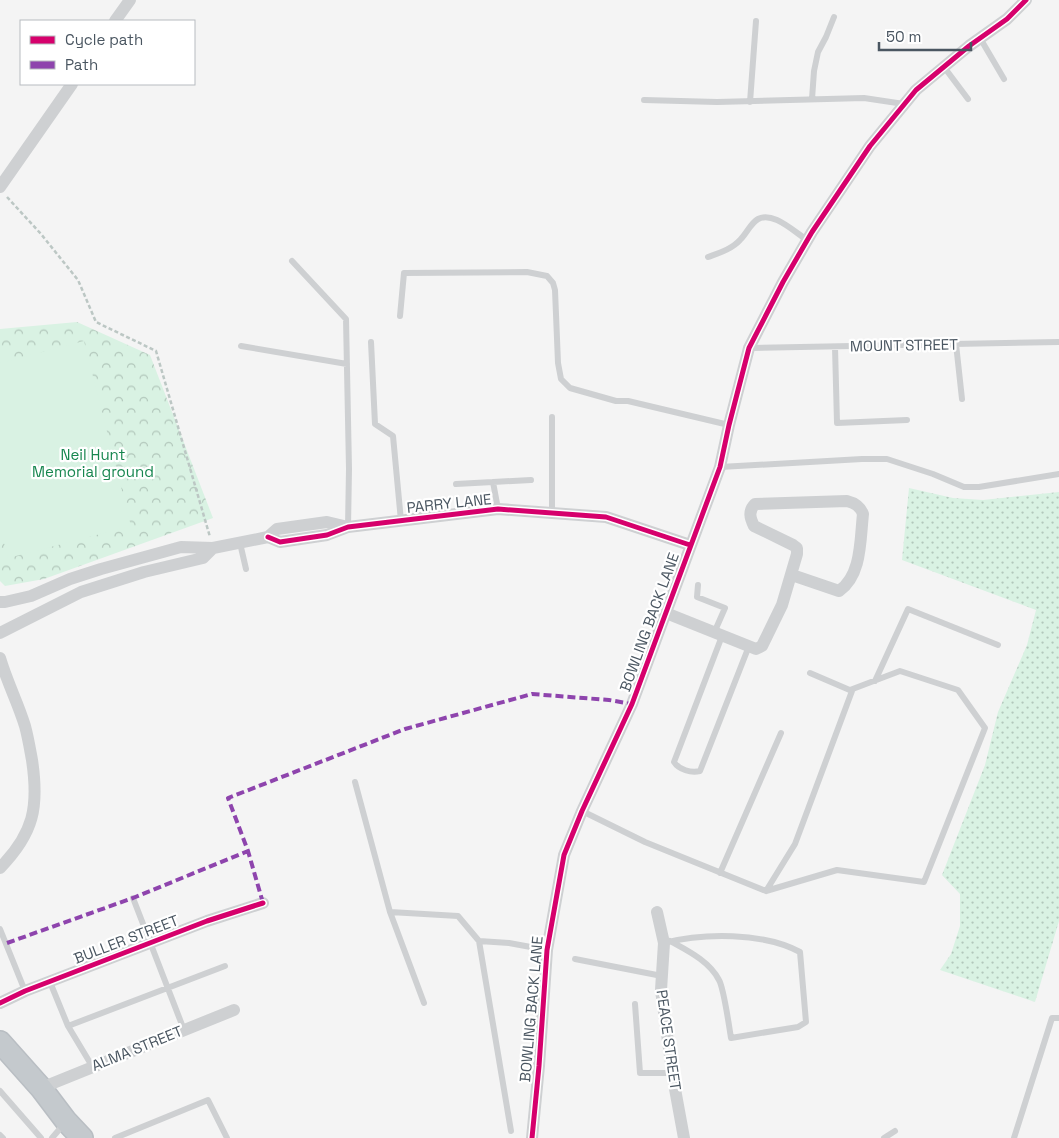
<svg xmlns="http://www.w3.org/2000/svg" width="1059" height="1138" viewBox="0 0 1059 1138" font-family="'Space Grotesk',sans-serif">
	<defs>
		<pattern id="grass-dots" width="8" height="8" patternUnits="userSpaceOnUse" patternTransform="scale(1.25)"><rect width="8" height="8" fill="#d9f2e3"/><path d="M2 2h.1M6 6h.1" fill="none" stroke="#b2c7bb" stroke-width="1.8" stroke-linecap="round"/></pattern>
		<pattern id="forest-crowns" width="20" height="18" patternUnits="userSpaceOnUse" patternTransform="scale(1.25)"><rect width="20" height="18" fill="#d9f2e3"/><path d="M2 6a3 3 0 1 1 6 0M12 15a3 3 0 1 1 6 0" fill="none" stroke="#b2c7bb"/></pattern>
	</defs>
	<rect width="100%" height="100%" fill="#f4f4f4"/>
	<path fill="url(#grass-dots)" d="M 909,488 L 953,498 L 983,500 L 1059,492 L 1059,921 L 1035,1002 L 940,970 L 951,954 L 960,926 L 960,894 L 942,875 L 985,765 L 998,712 L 1027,645 L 1036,610 L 902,560 Z"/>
	<path fill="url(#forest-crowns)" d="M 77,322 L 150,355 L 213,518 L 44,579 L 5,586 L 0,581 L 0,329 Z"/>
	<path fill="#d9f2e3" d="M 84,341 L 131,526 L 8,558 L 0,528 L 0,363 Z"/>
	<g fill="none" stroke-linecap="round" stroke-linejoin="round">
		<g stroke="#b9bec3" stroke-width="24">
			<path id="trunk" d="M 0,1042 L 41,1088 L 66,1121 L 82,1138"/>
		</g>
		<path stroke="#bcc7c4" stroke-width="2.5" stroke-dasharray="4 2.5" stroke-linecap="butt" d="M 7,197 L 41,234 L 78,280 L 96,322 L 156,351 L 210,537"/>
		<path stroke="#ced0d2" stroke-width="6" d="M 980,38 L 1004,79
			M 944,67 L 968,99
			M 812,99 L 814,71 L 818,52 L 826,37 L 834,17
			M 644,100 L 717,102 L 864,98 L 904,104
			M 750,102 L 756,21
			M 708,257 C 719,253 732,249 740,240 C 751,229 754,210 777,220 C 788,225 798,234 807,240
			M 292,261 L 346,319 L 349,469 L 348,527
			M 400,316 L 404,273 L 527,272 L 547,276 L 553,283 L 555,290 L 558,363 L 561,379 L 570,388 L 616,401 L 628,401 L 729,425
			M 371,342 L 375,424 L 393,436 L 401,521
			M 956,344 L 962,399
			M 241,346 L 347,364
			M 835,347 L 837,423 L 907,420
			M 749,348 L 1059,342
			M 720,467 L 862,459 L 887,459 L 933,474 L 964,487 L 979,487 L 1059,474
			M 456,484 L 493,482
			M 498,509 L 493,482 L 531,480
			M 552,513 L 552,417
			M 240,543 L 246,569
			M 698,585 L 697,597 L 725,608 L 714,633
			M 722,636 L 674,762 C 679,770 691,773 700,771 L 749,646
			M 875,681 L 908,609 L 998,645
			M 355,782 L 390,912 L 458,916 L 479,941 L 509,943 L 547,950
			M 582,811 L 645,842 L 766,891 L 837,870 L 924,882 L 985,728 L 958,690 L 900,671 L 850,690
			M 720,873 L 781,733
			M 766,891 L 795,844 L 852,691 L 810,673
			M 133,898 L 184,1030
			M 390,912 L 424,1003
			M 0,929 L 25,991
			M 479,941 L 511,1131
			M 664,943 C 703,933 763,932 800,952 L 806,1022 L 798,1027 L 731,1038 C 729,1026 724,989 719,980 C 709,961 688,951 670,941
			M 575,959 L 662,976
			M 50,982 L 68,1026 L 92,1066
			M 635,1004 L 640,1073 L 673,1073
			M 68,1026 L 225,966
			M 0,1091 L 41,1138
			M 0,1135 L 3,1138
			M 52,1138 L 64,1124
			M 115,1138 L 208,1100 L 227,1138
			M 884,1138 L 895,1131
			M 1014,1138 L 1052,1018 L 1059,1018"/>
		<path stroke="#ced0d2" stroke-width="12" d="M 115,21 L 130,0
			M 0,187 L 72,84
			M 268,537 L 280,542 L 327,535 L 348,527 L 498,509 L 606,517 L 690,545
			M 0,602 L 5,602 L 31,596 L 70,579 L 101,569 L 181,547 L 213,548 L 268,537 L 277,529 L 327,522 L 348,527
			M 666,613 L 756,649 L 762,646 L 782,605 L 797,554 L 797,548 L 793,545 L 754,526 C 750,518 748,511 755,504 L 847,501 C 855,503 860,506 863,514 C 860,540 862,575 839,591 L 792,575
			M 0,633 L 81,592 L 144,572 L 203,558 L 213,548
			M 0,658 C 7,682 18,703 25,726 C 28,737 30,749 32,760 C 39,807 34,833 0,868
			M 657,912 L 664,943 L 661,990 L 673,1078 L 684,1138
			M 0,1003 L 25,991 L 207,921 L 263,903
			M 41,1088 L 234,1010
			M 532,1138 L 539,1066 L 547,950 L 564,855 L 582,811 L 632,704 L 720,467 L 729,425 L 749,348 L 783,282 L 812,232 L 870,146 L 916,90 L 969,46 L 1007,19 L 1026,0"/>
		<use href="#trunk" stroke="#c4c9cd" stroke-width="21"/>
		<path stroke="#8e44ad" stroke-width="4" stroke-dasharray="8 4" stroke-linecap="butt" d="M 263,903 L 248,851 L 228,798 L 405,729 L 532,694 L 609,700 L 632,704
			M 7,943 L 133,898 L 248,851"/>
		<g stroke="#fff" stroke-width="8">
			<path id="cycleway" d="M 268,537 L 280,542 L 327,535 L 348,527 L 498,509 L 606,517 L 690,545
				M 0,1003 L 25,991 L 207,921 L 263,903
				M 532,1138 L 539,1066 L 547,950 L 564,855 L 582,811 L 632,704 L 720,467 L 729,425 L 749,348 L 783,282 L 812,232 L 870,146 L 916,90 L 969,46 L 1007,19 L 1026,0"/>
		</g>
		<use href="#cycleway" stroke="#d6006c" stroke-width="5"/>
	</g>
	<g text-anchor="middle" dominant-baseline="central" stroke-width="4.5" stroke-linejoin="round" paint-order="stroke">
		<g font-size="15" fill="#4a5661" stroke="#fff">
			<text transform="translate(904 345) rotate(-1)">MOUNT STREET</text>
			<text transform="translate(449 503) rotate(-6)">PARRY LANE</text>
			<text transform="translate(649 622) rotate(-70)">BOWLING BACK LANE</text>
			<text transform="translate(126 939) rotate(-21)">BULLER STREET</text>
			<text transform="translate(531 1009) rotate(-85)">BOWLING BACK LANE</text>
			<text transform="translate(669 1040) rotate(82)">PEACE STREET</text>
			<text transform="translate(137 1048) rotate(-22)">ALMA STREET</text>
		</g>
		<g font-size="15" fill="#17864f" stroke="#fff">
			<text x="93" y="454">Neil Hunt<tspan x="93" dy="17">Memorial ground</tspan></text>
		</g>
	</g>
	<rect x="20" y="20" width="175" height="65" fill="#ffffff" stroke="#b7bbc0"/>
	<rect x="30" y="36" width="25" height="8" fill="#d6006c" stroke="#b7bbc0"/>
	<text x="65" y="45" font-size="15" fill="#4a5661">Cycle path</text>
	<rect x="30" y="61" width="25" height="8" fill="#8e44ad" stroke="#b7bbc0"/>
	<text x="65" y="70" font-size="15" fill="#4a5661">Path</text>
	<path d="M879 42v8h92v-8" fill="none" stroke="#4a5661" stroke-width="2.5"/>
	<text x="886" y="42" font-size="15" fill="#4a5661" stroke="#ffffff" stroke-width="4" paint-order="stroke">50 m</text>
</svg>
